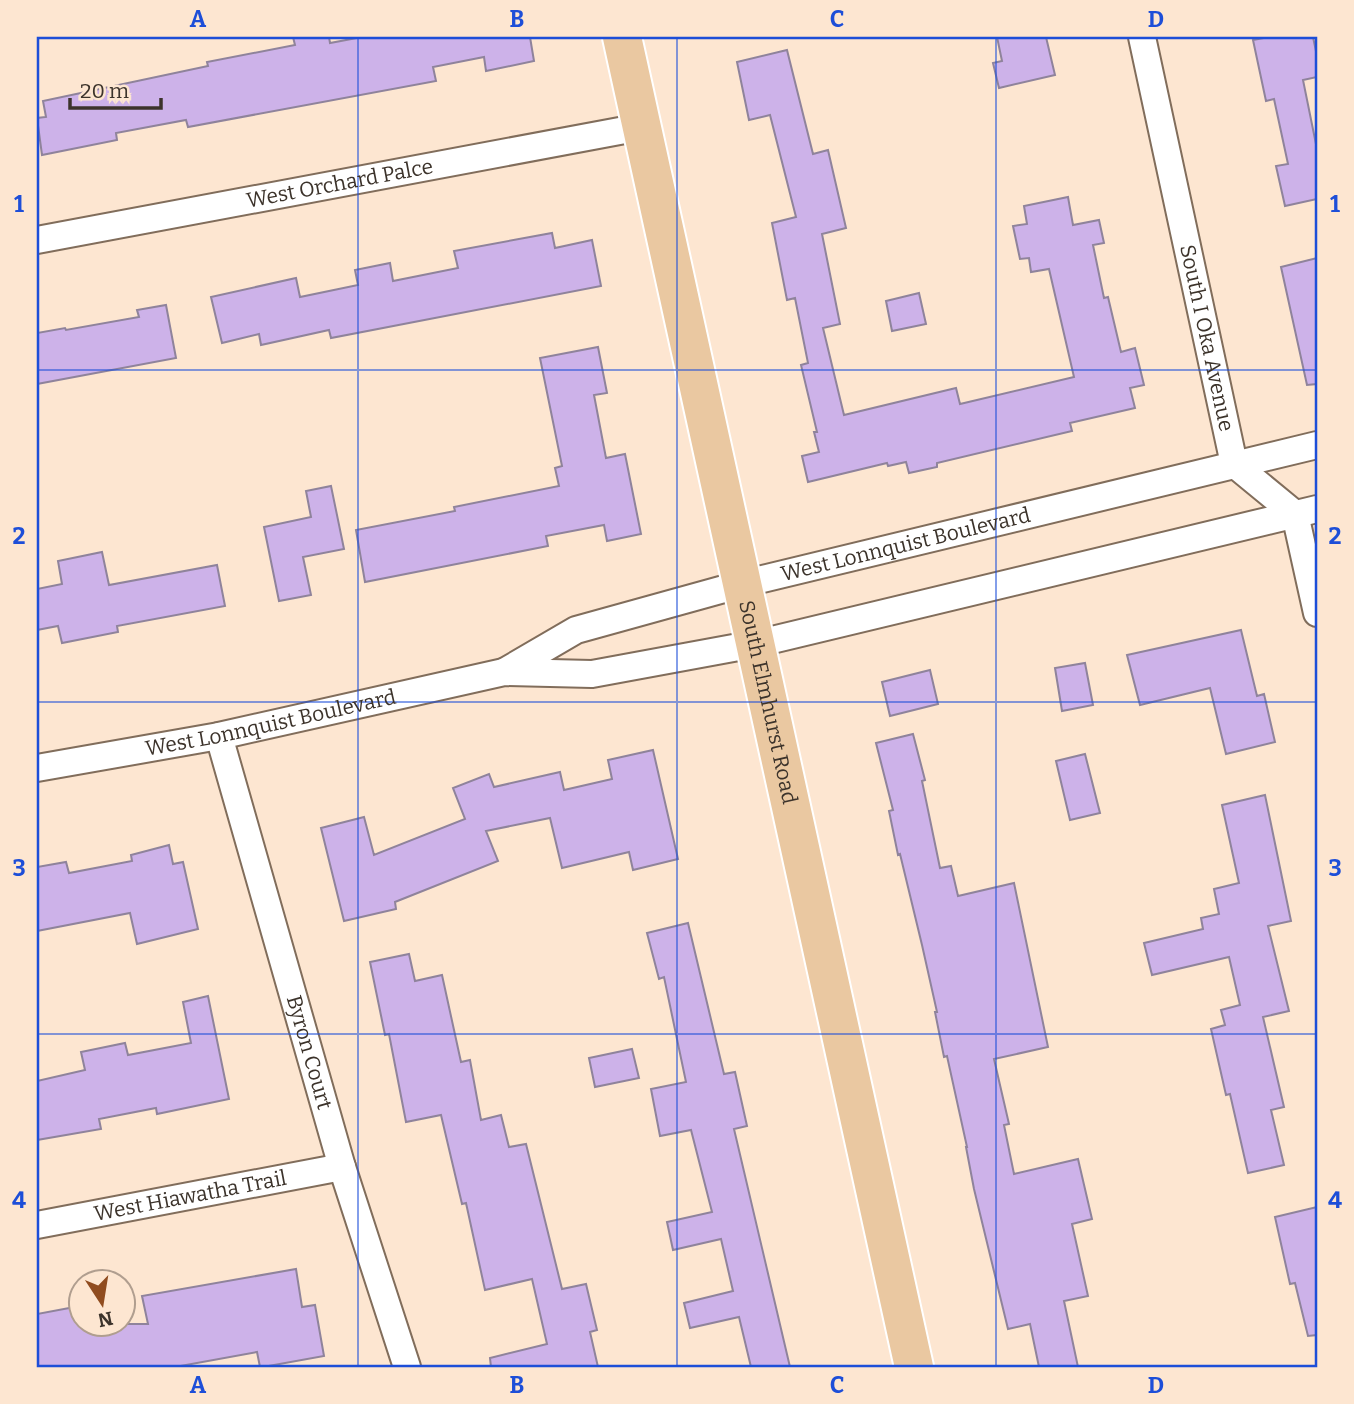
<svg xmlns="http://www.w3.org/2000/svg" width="1354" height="1404" viewBox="0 0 1354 1404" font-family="Bitter,serif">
	<rect width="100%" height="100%" fill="#fde6d1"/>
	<path fill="#cdb2e9" stroke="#8f839b" stroke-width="2" d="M 293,37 L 329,37 L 330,43 L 362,37 L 530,37 L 534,61 L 486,71 L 484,57 L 433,67 L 436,81 L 188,127 L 186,120 L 116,133 L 117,140 L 42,155 L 37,118 L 46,117 L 43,101 L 208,66 L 207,62 L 295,45 Z
		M 997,37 L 1046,37 L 1055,75 L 999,88 L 993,63 L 1002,61 Z
		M 1269,37 L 1313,37 L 1317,56 L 1317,77 L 1303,80 L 1317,149 L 1317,199 L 1285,206 L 1276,166 L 1288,164 L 1274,99 L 1266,101 L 1253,40 Z
		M 787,50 L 813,154 L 828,150 L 846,228 L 822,234 L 840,324 L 823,328 L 844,415 L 956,388 L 960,404 L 1074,377 L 1049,269 L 1031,272 L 1029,258 L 1020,259 L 1013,226 L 1027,224 L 1024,206 L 1068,197 L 1073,225 L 1099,220 L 1104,243 L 1093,245 L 1104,298 L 1108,297 L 1121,352 L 1135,348 L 1144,385 L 1130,388 L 1135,408 L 1070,423 L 1072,431 L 937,463 L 937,467 L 909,473 L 906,462 L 888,466 L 887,463 L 808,482 L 802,456 L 819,452 L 814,432 L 817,432 L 801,365 L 808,363 L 795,298 L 787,300 L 772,223 L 796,217 L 770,115 L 749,120 L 737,62 Z
		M 552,233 L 555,248 L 592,240 L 601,286 L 331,338 L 329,330 L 261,345 L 259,334 L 222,343 L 211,297 L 296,278 L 300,297 L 358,285 L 355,270 L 390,263 L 393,281 L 458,268 L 454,251 Z
		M 1317,258 L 1317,384 L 1307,385 L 1281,267 Z
		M 919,293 L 926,324 L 892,331 L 886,301 Z
		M 166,305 L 176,358 L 37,384 L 37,333 L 65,328 L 66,330 L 139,317 L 137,310 Z
		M 598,347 L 607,393 L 594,395 L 606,458 L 625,454 L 641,534 L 607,541 L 604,525 L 546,536 L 548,546 L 365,582 L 356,530 L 455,511 L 454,507 L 559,486 L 555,468 L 562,466 L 540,358 Z
		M 331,486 L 344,549 L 303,557 L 311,595 L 279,601 L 264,527 L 311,517 L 306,491 Z
		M 102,552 L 109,585 L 217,565 L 225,606 L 117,626 L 118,632 L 62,643 L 58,626 L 37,630 L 37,589 L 62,584 L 58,561 Z
		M 1241,630 L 1257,696 L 1264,694 L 1275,742 L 1226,754 L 1210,688 L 1140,705 L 1127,655 Z
		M 1085,663 L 1093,705 L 1062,711 L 1055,668 Z
		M 930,670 L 938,704 L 890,716 L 882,682 Z
		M 913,734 L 925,780 L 922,781 L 940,868 L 951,866 L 958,896 L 1014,883 L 1048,1047 L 994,1059 L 1009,1124 L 1004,1125 L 1014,1174 L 1078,1159 L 1092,1219 L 1072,1224 L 1088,1296 L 1064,1301 L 1078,1367 L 1039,1367 L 1030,1324 L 1008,1329 L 974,1189 L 966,1147 L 967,1147 L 947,1056 L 944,1057 L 935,1012 L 937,1012 L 922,945 L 900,854 L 898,855 L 889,811 L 893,810 L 876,743 Z
		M 653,750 L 678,859 L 633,870 L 629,852 L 562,868 L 550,818 L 486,831 L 498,861 L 395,902 L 396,909 L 344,921 L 321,828 L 364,817 L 374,855 L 465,819 L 453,788 L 489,774 L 494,787 L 560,772 L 564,790 L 612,779 L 608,760 Z
		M 1085,754 L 1100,813 L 1070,820 L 1056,761 Z
		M 1265,795 L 1291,921 L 1268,926 L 1289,1011 L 1263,1017 L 1284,1107 L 1271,1110 L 1284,1165 L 1248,1173 L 1230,1094 L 1226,1095 L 1211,1029 L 1225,1025 L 1221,1010 L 1240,1005 L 1229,957 L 1152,975 L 1144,943 L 1203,929 L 1201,918 L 1219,914 L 1214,889 L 1239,883 L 1222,805 Z
		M 169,845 L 173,864 L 183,862 L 198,929 L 137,944 L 130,913 L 37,931 L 37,867 L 66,862 L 69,873 L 132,861 L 131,855 Z
		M 688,923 L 724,1074 L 735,1072 L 747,1126 L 734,1129 L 790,1367 L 751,1367 L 739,1317 L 690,1328 L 684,1303 L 733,1291 L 721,1239 L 673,1250 L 667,1222 L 712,1212 L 691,1130 L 660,1136 L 651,1089 L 686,1082 L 664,977 L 659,979 L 647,933 Z
		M 409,954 L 415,981 L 442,975 L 461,1062 L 470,1060 L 481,1120 L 501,1115 L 509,1147 L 526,1144 L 562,1289 L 586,1284 L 597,1330 L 590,1332 L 598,1367 L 491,1367 L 490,1358 L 547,1344 L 532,1279 L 485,1290 L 466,1203 L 462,1204 L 441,1115 L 406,1122 L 389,1034 L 385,1035 L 370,962 Z
		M 208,996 L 229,1099 L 157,1114 L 156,1108 L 99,1119 L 101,1129 L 37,1140 L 37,1081 L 85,1070 L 81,1052 L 125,1043 L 128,1055 L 191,1043 L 183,1002 Z
		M 632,1049 L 639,1078 L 595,1087 L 589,1058 Z
		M 1317,1207 L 1317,1335 L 1308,1336 L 1295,1283 L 1290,1284 L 1275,1217 Z
		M 296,1269 L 302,1307 L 315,1305 L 324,1356 L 263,1367 L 260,1367 L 257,1352 L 175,1367 L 37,1367 L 37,1314 L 80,1306 L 80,1324 L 148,1324 L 142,1296 Z"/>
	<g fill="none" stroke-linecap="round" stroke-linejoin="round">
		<g stroke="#816d5b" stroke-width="30">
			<g id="minor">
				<path id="s1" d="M 1142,37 L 1234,464 L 1295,514 L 1317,613"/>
				<path id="s2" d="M 37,240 L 641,127"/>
				<path id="s3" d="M 504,672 L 576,630 L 742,584 L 1317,445"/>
				<path id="s4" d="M 219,736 L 342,1167 L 407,1367"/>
				<path id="s5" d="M 37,768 L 219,736 L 504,672 L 592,674 L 755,644 L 1317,509"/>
				<path id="s6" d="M 37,1225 L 342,1167"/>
			</g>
		</g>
		<g stroke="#fff" stroke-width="42">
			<g id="primary">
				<path id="s7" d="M 622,37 L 914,1367"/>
			</g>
		</g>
		<use href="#minor" stroke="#fff" stroke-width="26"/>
		<use href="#primary" stroke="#eac8a1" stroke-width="38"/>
	</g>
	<path fill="none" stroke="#1d4ed8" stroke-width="2" stroke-opacity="0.55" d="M 358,37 L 358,1367M 677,37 L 677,1367M 996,37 L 996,1367M 37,370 L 1317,370M 37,702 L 1317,702M 37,1034 L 1317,1034"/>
	<g text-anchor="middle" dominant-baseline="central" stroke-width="7" stroke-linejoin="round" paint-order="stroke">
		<g font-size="21" fill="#3c332b" stroke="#fde6d1">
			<text stroke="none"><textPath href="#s2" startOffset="308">West Orchard Palce</textPath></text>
			<text stroke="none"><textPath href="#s1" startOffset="308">South I Oka Avenue</textPath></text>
			<text stroke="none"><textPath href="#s3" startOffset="424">West Lonnquist Boulevard</textPath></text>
			<text stroke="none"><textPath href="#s7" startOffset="681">South Elmhurst Road</textPath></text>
			<text stroke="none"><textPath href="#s5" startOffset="238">West Lonnquist Boulevard</textPath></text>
			<text stroke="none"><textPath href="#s4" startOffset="329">Byron Court</textPath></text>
			<text stroke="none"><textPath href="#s6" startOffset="156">West Hiawatha Trail</textPath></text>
		</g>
	</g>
	<rect width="1354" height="1404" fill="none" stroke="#fde6d1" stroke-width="77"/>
	<g transform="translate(102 1303) rotate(168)"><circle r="33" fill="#fde6d1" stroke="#b09e8f" stroke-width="2"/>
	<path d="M0-5L12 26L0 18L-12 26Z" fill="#904c1f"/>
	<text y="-10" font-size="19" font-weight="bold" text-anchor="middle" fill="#3c332b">N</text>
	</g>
	<path d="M70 98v10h91v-10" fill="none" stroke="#3c332b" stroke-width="3.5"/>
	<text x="80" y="98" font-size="21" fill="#3c332b" stroke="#fde6d1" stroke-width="5" paint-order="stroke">20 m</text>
	<rect x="38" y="38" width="1278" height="1328" fill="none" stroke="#1d4ed8" stroke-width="2.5"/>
	<g font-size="23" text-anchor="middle" font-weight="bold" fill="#1d4ed8">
		<text x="198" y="27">A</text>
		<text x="517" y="27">B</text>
		<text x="837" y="27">C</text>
		<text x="1156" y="27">D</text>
		<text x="19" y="212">1</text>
		<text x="1335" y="212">1</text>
		<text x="19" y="544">2</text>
		<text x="1335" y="544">2</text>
		<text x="19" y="876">3</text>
		<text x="1335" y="876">3</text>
		<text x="19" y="1208">4</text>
		<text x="1335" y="1208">4</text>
		<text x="198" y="1393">A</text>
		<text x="517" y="1393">B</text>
		<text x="837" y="1393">C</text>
		<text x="1156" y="1393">D</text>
	</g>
</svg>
